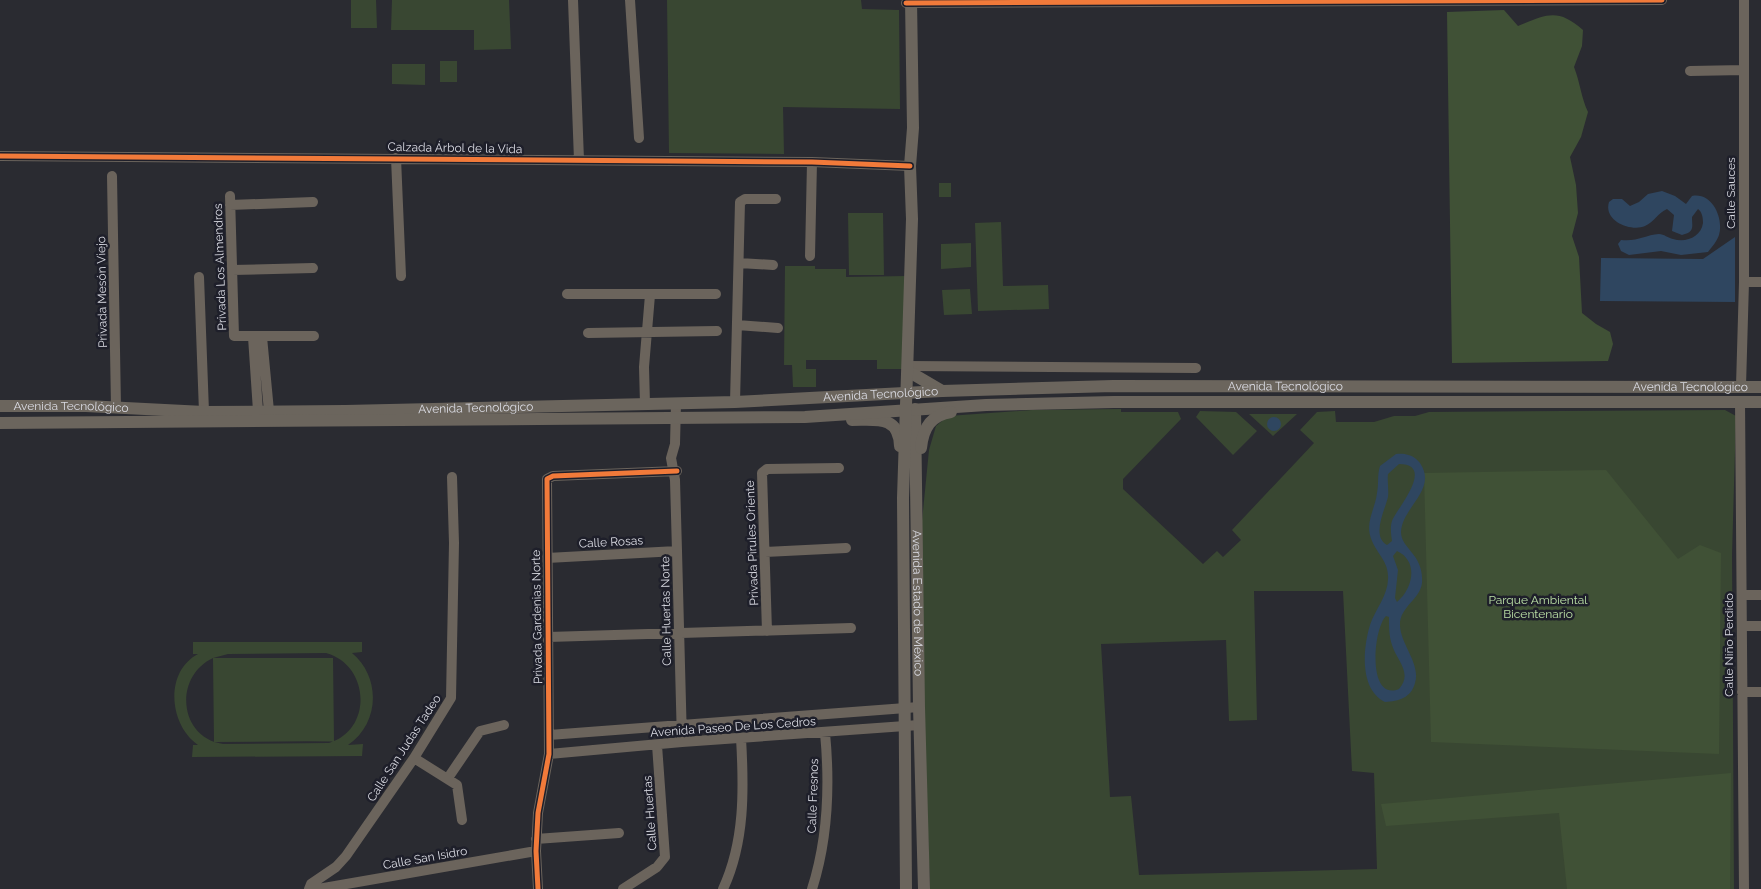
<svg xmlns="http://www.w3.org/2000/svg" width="1761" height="889" viewBox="0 0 1761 889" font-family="Raleway,sans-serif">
	<rect width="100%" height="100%" fill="#2a2b31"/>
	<path fill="#394732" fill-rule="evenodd" d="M 351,0 L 376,0 L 377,28 L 351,28 Z
		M 392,0 L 509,0 L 511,49 L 474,50 L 474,30 L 391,30 Z
		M 667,0 L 861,0 L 862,9 L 899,10 L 900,109 L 783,107 L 784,154 L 669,153 Z
		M 440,61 L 457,61 L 457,82 L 440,82 Z
		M 392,64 L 425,64 L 425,85 L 392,84 Z
		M 939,183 L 951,183 L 951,197 L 939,197 Z
		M 848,213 L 883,213 L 884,275 L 849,275 Z
		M 1001,222 L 1003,286 L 1048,285 L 1049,309 L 978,311 L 975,223 Z
		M 971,243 L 971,267 L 941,269 L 941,244 Z
		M 785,266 L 815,266 L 815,269 L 846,269 L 846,277 L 907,276 L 902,369 L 877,369 L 877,360 L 806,360 L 806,369 L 816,369 L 816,387 L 793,387 L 792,365 L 784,365 Z
		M 970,289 L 972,314 L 944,315 L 942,290 Z
		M 1121,409 L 1121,412 L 1178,412 L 1181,419 L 1123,479 L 1123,489 L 1203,564 L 1217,551 L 1223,557 L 1241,540 L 1232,530 L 1314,443 L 1300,430 L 1317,412 L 1335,411 L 1336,422 L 1374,422 L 1394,416 L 1415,416 L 1429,412 L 1725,410 L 1736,416 L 1732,555 L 1734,889 L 930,889 L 923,696 L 922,521 L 929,450 L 936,426 L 948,416 L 1032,410 ZM 1254,591 L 1343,591 L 1352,771 L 1374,773 L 1377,869 L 1139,875 L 1131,796 L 1110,797 L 1101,644 L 1226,640 L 1229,721 L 1257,720 Z
		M 1200,411 L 1236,412 L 1257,431 L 1233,455 L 1196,417 Z
		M 1249,414 L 1297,414 L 1273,436 Z
		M 193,642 L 362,642 L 362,652 L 352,653 C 381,677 380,723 348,745 L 363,744 L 362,756 L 192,757 L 193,745 L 198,745 C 169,725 164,672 198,654 L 193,654 ZM 326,653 C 370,665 373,730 329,743 L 223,744 C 179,738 173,677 213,658 L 214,742 L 334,741 L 333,658 L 213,658 L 228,654 Z"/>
	<path fill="#405136" d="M 1504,10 L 1518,26 C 1547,14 1558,8 1583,30 L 1582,46 L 1574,67 C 1580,82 1581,97 1588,112 L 1581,137 L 1570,157 L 1576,185 L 1578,213 L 1572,236 L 1579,257 L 1582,313 L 1596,324 L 1610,332 L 1613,344 L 1608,361 L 1452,363 L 1447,12 Z
		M 1606,470 L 1678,559 L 1700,545 L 1721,553 L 1719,754 L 1431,742 L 1424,473 Z
		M 1731,773 L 1730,889 L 1567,889 L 1559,813 L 1386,826 L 1381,804 Z"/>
	<path fill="#2f4660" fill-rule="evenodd" d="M 1662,191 L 1675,196 L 1686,204 L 1692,196 C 1712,192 1724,218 1719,235 C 1717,241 1712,247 1708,252 L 1681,255 L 1661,251 L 1629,255 L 1621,251 L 1618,244 L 1621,240 C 1637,242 1645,235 1659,234 C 1664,234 1668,238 1673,239 C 1686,243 1701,237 1703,223 C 1703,217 1702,212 1698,209 L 1692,217 C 1692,227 1695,232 1682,235 L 1672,231 L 1674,215 L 1667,209 C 1658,213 1654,222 1645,226 C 1631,232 1603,221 1609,202 L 1613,199 L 1622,199 L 1630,206 L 1639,202 L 1648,194 Z
		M 1735,237 L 1735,302 L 1600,301 L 1601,258 L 1703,259 Z
		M1267 424a7 7 0 1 1 14 0a7 7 0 1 1-14 0Z
		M 1396,454 C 1405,453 1414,455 1420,463 C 1438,490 1402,507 1401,532 C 1401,549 1424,554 1422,583 C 1420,600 1399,607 1400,626 C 1401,645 1421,664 1415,683 C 1411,698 1399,701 1385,702 C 1359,689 1363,648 1370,625 C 1375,610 1388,595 1388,579 C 1389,562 1378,555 1372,541 C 1364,523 1375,510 1377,493 C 1379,483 1377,476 1380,466 ZM 1399,464 C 1437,464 1395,511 1392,521 C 1390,527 1391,534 1392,541 L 1387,545 C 1371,536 1385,510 1388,497 C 1389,489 1387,482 1388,474 ZM 1397,551 C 1419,561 1413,589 1397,602 L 1395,598 L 1398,570 L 1393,556 ZM 1386,616 L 1389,617 C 1389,627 1389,636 1392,645 C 1397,661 1413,673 1399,689 C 1367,702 1373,629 1386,616 Z"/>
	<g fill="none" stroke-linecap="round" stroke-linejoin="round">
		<path stroke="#6b645c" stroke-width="10" d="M 573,0 L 579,160
			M 630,0 L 639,138
			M 906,3 L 1662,0
			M 1690,71 L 1744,70
			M 0,156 L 812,162 L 910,166
			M 396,158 L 401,276
			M 112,176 L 116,407
			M 230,196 L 234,336 L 314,336
			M 230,205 L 313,202
			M 810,256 L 812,162
			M 739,263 L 773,265
			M 232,270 L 313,268
			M 199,277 L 204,412
			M 1744,282 L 1761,282
			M 567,294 L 716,294
			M 737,325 L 778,328
			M 588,333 L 717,331
			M 253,337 L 258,411
			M 262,337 L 269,411
			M 908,366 L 1196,368
			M 1741,386 L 1744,282 L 1744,0
			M 1740,401 L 1744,889
			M 735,402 L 740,202 L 745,199 L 776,199
			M 676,403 L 675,444 L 671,458 L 675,480 L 677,551 L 682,742
			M 645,404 L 644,367 L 650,295
			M 765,552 L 846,548
			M 547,558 L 677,551
			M 1742,595 L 1761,595
			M 1742,626 L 1761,626
			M 767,631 L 762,473 L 767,469 L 839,468
			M 548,637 L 851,628
			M 1742,692 L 1761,692
			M 549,735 L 919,707
			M 549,754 L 682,742 L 919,725
			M 414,758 L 457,785 L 462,820
			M 448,778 L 480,731 L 504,725
			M 536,839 L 619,833
			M 309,889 L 311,884 L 336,867 L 346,856 L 414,758 L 451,698 L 454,543 L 452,477
			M 318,889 L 536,851
			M 538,889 L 536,851 L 538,813 L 549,754 L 547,479 L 553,476 L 677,471
			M 623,889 L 657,867 L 665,857 L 657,745
			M 723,889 C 745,842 744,789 741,738
			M 812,889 C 828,839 830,785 825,733"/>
		<g stroke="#6b655d" stroke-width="12">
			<path d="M 913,374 L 942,391"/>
			<path id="s1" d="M 0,406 L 86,406 L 204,412 L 345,411 L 735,402 L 942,391 L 1113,386 L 1761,387"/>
			<path id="s2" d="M 915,409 L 919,707 L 924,889"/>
			<path d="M 852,420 C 876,420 899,415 900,446"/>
			<path d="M 0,423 L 805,417 L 986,405 L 1114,402 L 1761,402"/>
			<path d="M 921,448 C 923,428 931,415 951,412"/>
			<path d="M 906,889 L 903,498 L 912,219 L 910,166 L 913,128 L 911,0"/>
		</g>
		<g stroke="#1e1f2a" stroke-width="8">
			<path id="cycleway" d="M 906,3 L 1662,0
				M 0,156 L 812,162 L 910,166
				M 538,889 L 536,851 L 538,813 L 549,754 L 547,479 L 553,476 L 677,471"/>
		</g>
		<use href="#cycleway" stroke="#f17a3a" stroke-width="5"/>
	</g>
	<g text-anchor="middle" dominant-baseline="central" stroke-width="5" stroke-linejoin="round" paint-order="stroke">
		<g font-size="12" fill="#dadbe3" stroke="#1e1f2a">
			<text transform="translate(455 148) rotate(1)">Calzada Árbol de la Vida</text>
			<text transform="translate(1731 193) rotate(-90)">Calle Sauces</text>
			<text transform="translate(220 267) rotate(-92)">Privada Los Almendros</text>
			<text transform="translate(102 292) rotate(-91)">Privada Mesón Viejo</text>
			<text stroke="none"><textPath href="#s1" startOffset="1286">Avenida Tecnológico</textPath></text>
			<text stroke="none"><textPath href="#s1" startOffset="1691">Avenida Tecnológico</textPath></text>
			<text stroke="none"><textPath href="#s1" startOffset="881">Avenida Tecnológico</textPath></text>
			<text stroke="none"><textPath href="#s1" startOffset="71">Avenida Tecnológico</textPath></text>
			<text stroke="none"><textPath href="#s1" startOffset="476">Avenida Tecnológico</textPath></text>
			<text transform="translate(611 542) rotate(-3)">Calle Rosas</text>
			<text transform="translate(752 543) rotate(-92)">Privada Pirules Oriente</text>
			<text stroke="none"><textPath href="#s2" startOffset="194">Avenida Estado de México</textPath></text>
			<text transform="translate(666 611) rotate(-91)">Calle Huertas Norte</text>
			<text transform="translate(537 617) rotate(-91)">Privada Gardenias Norte</text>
			<text transform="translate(1729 645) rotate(-90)">Calle Niño Perdido</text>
			<text transform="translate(733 727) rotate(-4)">Avenida Paseo De Los Cedros</text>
			<text transform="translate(404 748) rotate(-57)">Calle San Judas Tadeo</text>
			<text transform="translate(813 796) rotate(-88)">Calle Fresnos</text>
			<text transform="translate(650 813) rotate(-94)">Calle Huertas</text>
			<text transform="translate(425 858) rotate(-10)">Calle San Isidro</text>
		</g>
		<g font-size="12" fill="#bbe0a6" stroke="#1e1f2a">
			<text x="1538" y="600">Parque Ambiental<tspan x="1538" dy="14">Bicentenario</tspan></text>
		</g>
	</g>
</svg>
